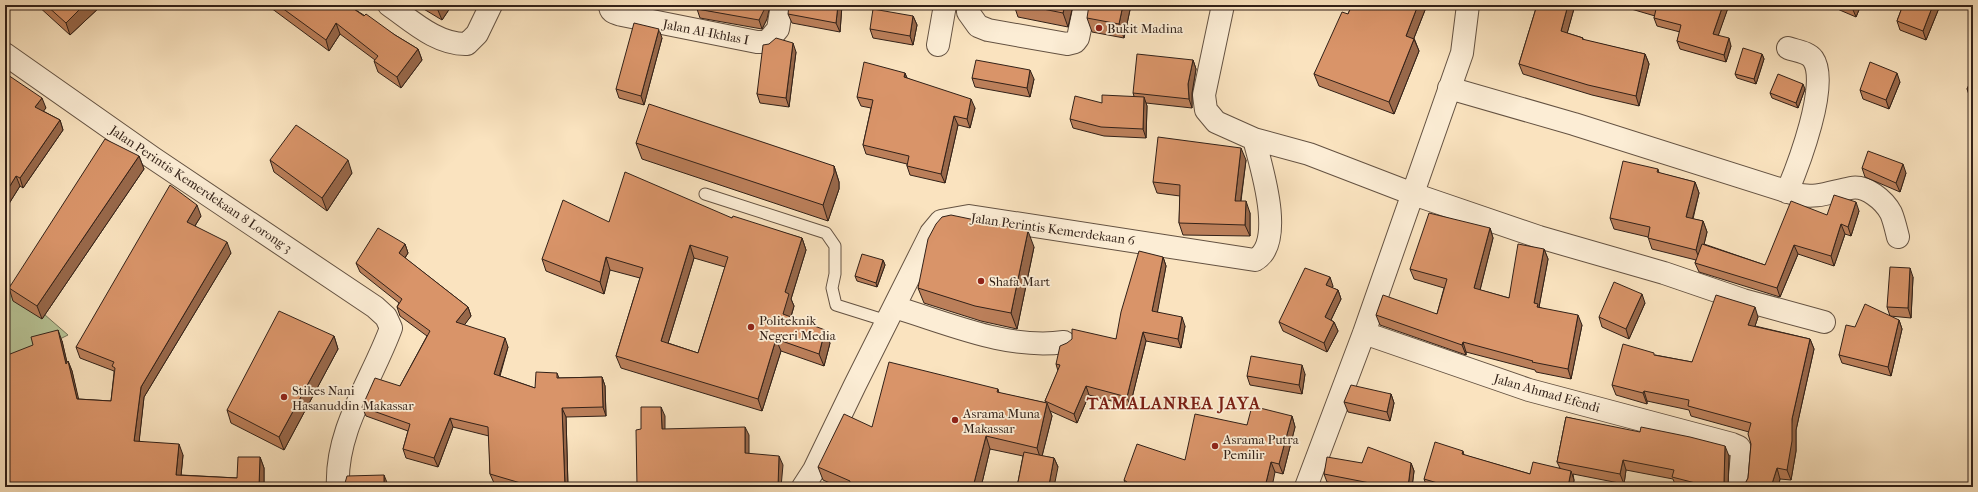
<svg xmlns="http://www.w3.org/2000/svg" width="1978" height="492" viewBox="0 0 1978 492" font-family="'IM FELL French Canon',serif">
	<rect width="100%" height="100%" fill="#fae3bf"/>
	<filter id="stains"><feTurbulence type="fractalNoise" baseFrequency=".005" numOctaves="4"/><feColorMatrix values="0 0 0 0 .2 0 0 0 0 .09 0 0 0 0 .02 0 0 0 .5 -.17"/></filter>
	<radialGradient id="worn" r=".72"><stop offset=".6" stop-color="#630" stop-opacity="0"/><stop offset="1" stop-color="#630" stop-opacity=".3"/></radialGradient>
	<path fill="#b8c597" stroke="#757358" d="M 5,280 L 68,335 L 5,366 Z"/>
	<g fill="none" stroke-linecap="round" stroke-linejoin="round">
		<g stroke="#645242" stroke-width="13">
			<path id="service" d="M 705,194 L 826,233 L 835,246 L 835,274 L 832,288 L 836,305 L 887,321"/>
		</g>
		<g stroke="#645242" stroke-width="24">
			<path id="minor" d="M 389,5 C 412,21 437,45 467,44 L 477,34 L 491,5
				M 610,5 C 610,13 615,13 622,15 L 757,42 L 767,42 L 778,29 L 782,5
				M 1223,5 L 1204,95 L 1206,110 L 1216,122 L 1254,139 L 1309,154 L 1413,194 L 1539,237 L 1664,273 L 1743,300 L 1824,322
				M 968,12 L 978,26 L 988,30 L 1067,44 L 1075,42 L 1078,38 L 1085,5
				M 938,45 L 945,5
				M 5,54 L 153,158 L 375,307 L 386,317 L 391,328 C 372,380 335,430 338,487
				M 1449,88 L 1574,124 L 1795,194 C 1817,199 1830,192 1851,188 C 1866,185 1884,200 1891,213 C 1894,220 1896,229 1898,237
				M 1787,192 C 1798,166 1830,83 1813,59 C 1808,52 1796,51 1788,48
				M 894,307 C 948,323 1007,350 1064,342
				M 1364,333 L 1529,390 L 1732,444 L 1739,447 L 1742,453 L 1739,487
				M 803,487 L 814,470 L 855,385 L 931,233 L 941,221 L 969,216 L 1255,260 C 1286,243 1261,166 1254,139
				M 1306,487 L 1364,333 L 1462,53 L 1468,5"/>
		</g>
		<use href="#service" stroke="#fcedd5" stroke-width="11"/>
		<use href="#minor" stroke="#fcedd5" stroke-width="22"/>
	</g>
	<path fill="#bb7f5a" stroke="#322118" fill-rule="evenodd" d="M 37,5 L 102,5 L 70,35 Z
		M 267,5 L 348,5 L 395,35 L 418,49 L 422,60 L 401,88 L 378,72 L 374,61 L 375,60 L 340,34 L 329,51 Z
		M 417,5 L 452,5 L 442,20 Z
		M 842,5 L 840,32 L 792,23 L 788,14 Z
		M 1014,5 L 1073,5 L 1068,27 L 1018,17 Z
		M 1131,5 L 1124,38 L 1092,32 L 1087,18 Z
		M 1352,5 L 1427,5 L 1414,38 L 1419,51 L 1394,114 L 1319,86 L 1314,74 L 1348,14 Z
		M 1537,5 L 1575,5 L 1567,33 L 1583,38 L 1583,40 L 1645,54 L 1649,64 L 1639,106 L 1592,95 L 1523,74 L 1519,64 Z
		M 1621,5 L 1729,5 L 1718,35 L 1731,46 L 1726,62 L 1680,49 L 1677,41 L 1680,32 L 1657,26 L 1654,18 L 1655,16 L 1621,6 Z
		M 1828,5 L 1861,5 L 1856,17 Z
		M 1903,5 L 1938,5 L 1939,8 L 1926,40 L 1900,30 L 1897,21 Z
		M 697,9 L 767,19 L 762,29 L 700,18 Z
		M 913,16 L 917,25 L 913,45 L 873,38 L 870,29 Z
		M 662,38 L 644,105 L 619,98 L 616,89 Z
		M 769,44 L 796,52 L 789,107 L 760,103 L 757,94 Z
		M 1762,54 L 1764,59 L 1756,84 L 1737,78 L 1735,74 Z
		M 1193,60 L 1196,69 L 1192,93 L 1192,108 L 1146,103 L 1147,106 L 1146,138 L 1104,136 L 1073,128 L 1070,119 L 1134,96 L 1133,93 Z
		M 5,73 L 46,108 L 43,111 L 60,120 L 63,130 L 23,188 L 20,186 L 5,210 Z
		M 905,73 L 907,78 L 975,108 L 970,128 L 958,125 L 945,183 L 910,175 L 907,166 L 907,164 L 866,154 L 863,145 L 871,108 L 861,106 L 857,97 Z
		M 1973,77 L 1973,99 L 1970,98 L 1967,89 Z
		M 972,78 L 1034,79 L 1030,97 L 975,87 Z
		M 1900,82 L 1889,109 L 1863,99 L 1860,90 Z
		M 1805,89 L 1798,108 L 1772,98 L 1770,93 Z
		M 636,143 L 834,166 L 839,182 L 839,189 L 828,221 L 642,159 Z
		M 139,156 L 144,169 L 42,319 L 13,301 L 9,288 Z
		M 270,160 L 352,173 L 327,211 L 274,172 Z
		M 1246,160 L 1241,201 L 1250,213 L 1250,236 L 1183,235 L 1179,223 L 1180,196 L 1157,193 L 1153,182 Z
		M 1862,168 L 1906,173 L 1900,192 L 1865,177 Z
		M 1658,169 L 1659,173 L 1695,182 L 1699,193 L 1693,219 L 1703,221 L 1707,232 L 1704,244 L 1765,265 L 1827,215 L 1859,211 L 1851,236 L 1845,234 L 1834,266 L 1798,254 L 1780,297 L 1699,272 L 1695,263 L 1696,260 L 1652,249 L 1648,237 L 1614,229 L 1610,218 Z
		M 201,216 L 195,226 L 231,253 L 144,397 L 139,441 L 183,455 L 181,475 L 237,478 L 260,457 L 264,468 L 264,487 L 5,487 L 62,341 L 67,363 L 68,361 L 72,371 L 78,399 L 111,401 L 114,373 L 114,371 L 80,358 L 76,347 Z
		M 732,218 L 802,238 L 806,250 L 791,299 L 794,306 L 791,317 L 830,343 L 824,366 L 781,351 L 762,411 L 621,368 L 616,356 L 640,278 L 610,270 L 604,294 L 546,271 L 542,259 L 609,222 ZM 694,258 L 725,267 L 698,353 L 668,343 Z
		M 1490,228 L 1493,238 L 1480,290 L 1509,298 L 1544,249 L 1548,259 L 1539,307 L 1582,325 L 1571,379 L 1536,372 L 1535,370 L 1466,352 L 1466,355 L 1380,325 L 1376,315 L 1437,314 L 1444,288 L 1414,279 L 1410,269 Z
		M 405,244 L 408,253 L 405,258 L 468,307 L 471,316 L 464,325 L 508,347 L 500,376 L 535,388 L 557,373 L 559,378 L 602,377 L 605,386 L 606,416 L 566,417 L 568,487 L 506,487 L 494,483 L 490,474 L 489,436 L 453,427 L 438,467 L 406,458 L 403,449 L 408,431 L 366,416 L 362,407 L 400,386 L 427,336 L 400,316 L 397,307 L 399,303 L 360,272 L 356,263 Z
		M 1034,247 L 1017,329 L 981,321 L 924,303 L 918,288 Z
		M 1163,257 L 1166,266 L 1157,312 L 1185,326 L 1181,348 L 1146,341 L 1130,406 L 1089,395 L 1077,423 L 1050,411 L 1052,416 L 1042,456 L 1054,458 L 1058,467 L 1017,487 L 1023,456 L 990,449 L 981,487 L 839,487 L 823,480 L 818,467 L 872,427 L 998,389 L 999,393 L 1046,403 L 1045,401 L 1058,371 L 1056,364 L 1116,339 Z
		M 883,260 L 885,265 L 877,287 L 857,281 L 855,276 Z
		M 1913,277 L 1911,318 L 1890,316 L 1887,307 Z
		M 1333,286 L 1332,288 L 1338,290 L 1341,299 L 1331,320 L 1334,322 L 1338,331 L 1327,352 L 1283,331 L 1279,322 Z
		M 1645,303 L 1629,339 L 1602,327 L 1599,317 Z
		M 1758,317 L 1755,326 L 1810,339 L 1814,349 L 1796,430 L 1796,451 L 1791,480 L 1780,479 L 1778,487 L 1742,487 L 1745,484 L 1748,478 L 1751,444 L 1749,432 L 1691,416 L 1689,410 L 1647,401 L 1647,404 L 1616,395 L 1612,385 L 1655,355 L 1692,362 Z
		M 1899,320 L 1902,329 L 1891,376 L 1842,363 L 1839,355 L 1855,327 Z
		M 334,336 L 338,349 L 284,450 L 231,423 L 227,410 Z
		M 1305,374 L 1302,394 L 1250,385 L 1247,376 Z
		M 1391,394 L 1394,403 L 1390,421 L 1348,412 L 1344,402 Z
		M 1292,416 L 1295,427 L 1283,474 L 1275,472 L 1126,485 L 1124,480 L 1185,460 L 1247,425 Z
		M 1566,417 L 1729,456 L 1728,487 L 1676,487 L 1673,479 L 1626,470 L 1624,484 L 1573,474 L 1574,480 L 1573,487 L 1427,487 L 1424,479 L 1463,451 L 1464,455 L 1530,474 L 1560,468 L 1557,462 Z
		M 1362,463 L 1411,463 L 1414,471 L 1412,487 L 1352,487 L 1327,482 L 1324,474 Z"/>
	<path fill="#98684a" stroke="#322118" d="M 84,5 L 102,5 L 70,35 L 66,23 Z
		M 440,5 L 452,5 L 442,20 L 437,8 Z
		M 765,5 L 770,5 L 767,19 L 762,29 L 759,20 Z
		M 838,5 L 842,5 L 840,32 L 836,23 Z
		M 1065,5 L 1073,5 L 1068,27 L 1063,13 Z
		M 1123,5 L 1131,5 L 1124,38 L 1119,24 Z
		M 1418,5 L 1427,5 L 1410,48 L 1406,36 Z
		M 1568,5 L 1575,5 L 1565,41 L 1561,31 Z
		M 1723,5 L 1729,5 L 1716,42 L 1713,34 Z
		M 1851,5 L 1861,5 L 1856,17 Z
		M 1933,5 L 1938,5 L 1939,8 L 1926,40 L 1923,31 Z
		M 913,16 L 917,25 L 913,45 L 910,36 Z
		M 336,23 L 340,34 L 329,51 L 326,40 Z
		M 659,29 L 662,38 L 644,105 L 641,96 Z
		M 1729,38 L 1731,46 L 1726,62 L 1724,55 Z
		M 1414,39 L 1419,51 L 1394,114 L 1389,102 Z
		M 793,43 L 796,52 L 789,107 L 786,98 Z
		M 418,49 L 422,60 L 401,88 L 397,77 Z
		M 1645,54 L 1649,64 L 1639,106 L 1636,96 Z
		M 1762,54 L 1764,59 L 1756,84 L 1754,79 Z
		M 1193,60 L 1196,69 L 1192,93 L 1192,108 L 1189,99 L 1188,84 Z
		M 1030,70 L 1034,79 L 1030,97 L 1027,88 Z
		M 905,73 L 908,82 L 904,77 Z
		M 1897,73 L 1900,82 L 1889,109 L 1886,100 Z
		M 1803,84 L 1805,89 L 1798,108 L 1796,103 Z
		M 1144,97 L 1147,106 L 1146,138 L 1143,129 Z
		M 42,98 L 46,108 L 39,117 L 35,107 Z
		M 971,99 L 975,108 L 970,128 L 967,119 Z
		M 954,116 L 958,125 L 945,183 L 941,174 Z
		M 60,120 L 63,130 L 23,188 L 20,178 Z
		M 1241,148 L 1246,160 L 1239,213 L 1235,201 Z
		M 139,156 L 144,169 L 42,319 L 37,306 Z
		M 348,160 L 352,173 L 327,211 L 322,198 Z
		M 1903,164 L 1906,173 L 1900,192 L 1896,183 Z
		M 834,166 L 839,182 L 839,189 L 828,221 L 823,205 Z
		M 16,176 L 20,186 L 5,210 L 5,194 Z
		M 1695,182 L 1699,193 L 1690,228 L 1686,217 Z
		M 1246,201 L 1250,213 L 1250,236 L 1245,225 Z
		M 1856,202 L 1859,211 L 1851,236 L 1848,227 Z
		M 197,205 L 201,216 L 191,232 L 187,222 Z
		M 1703,221 L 1707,232 L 1700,261 L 1696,250 Z
		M 1841,224 L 1845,234 L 1834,266 L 1831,256 Z
		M 1490,228 L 1493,238 L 1478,298 L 1474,288 Z
		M 1028,231 L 1034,247 L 1017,329 L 1011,313 Z
		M 802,238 L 806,250 L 791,299 L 794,306 L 788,326 L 783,314 L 785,292 Z
		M 227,242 L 231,253 L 144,397 L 138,452 L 134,441 L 141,387 Z
		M 405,244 L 408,253 L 402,262 L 399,253 Z
		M 690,245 L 694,258 L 665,353 L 661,341 Z
		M 1794,245 L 1798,254 L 1780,297 L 1777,288 Z
		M 1544,249 L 1548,259 L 1539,307 L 1541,314 L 1534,303 Z
		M 606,257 L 610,270 L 604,294 L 600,282 Z
		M 1163,257 L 1166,266 L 1156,320 L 1152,311 Z
		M 883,260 L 885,265 L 877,287 L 876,283 Z
		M 1910,268 L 1913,277 L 1911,318 L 1908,308 Z
		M 1330,277 L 1333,286 L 1329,294 L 1326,285 Z
		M 1338,290 L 1341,299 L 1328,326 L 1325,317 Z
		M 1642,294 L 1645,303 L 1629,339 L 1626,329 Z
		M 468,307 L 471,316 L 460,331 L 456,322 Z
		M 1755,307 L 1758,317 L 1752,335 L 1748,325 Z
		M 1578,315 L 1582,325 L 1571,379 L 1568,369 Z
		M 1182,317 L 1185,326 L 1181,348 L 1178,339 Z
		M 1899,320 L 1902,329 L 1891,376 L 1888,367 Z
		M 1334,322 L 1338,331 L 1327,352 L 1324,343 Z
		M 58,330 L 62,341 L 70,375 L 66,364 Z
		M 825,330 L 830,343 L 824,366 L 819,354 Z
		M 1143,332 L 1146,341 L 1130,406 L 1127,397 Z
		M 334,336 L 338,349 L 284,450 L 279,437 Z
		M 505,338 L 508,347 L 497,383 L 494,374 Z
		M 776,339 L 781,351 L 762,411 L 758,399 Z
		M 1810,339 L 1814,349 L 1796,430 L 1796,451 L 1791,480 L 1787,470 L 1792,419 Z
		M 1463,342 L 1466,352 L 1466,355 L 1462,345 Z
		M 68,361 L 72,371 L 81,409 L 77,399 Z
		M 1302,365 L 1305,374 L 1302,394 L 1299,385 Z
		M 602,377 L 605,386 L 606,416 L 603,407 Z
		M 1086,386 L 1089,395 L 1077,423 L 1074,414 Z
		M 1644,391 L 1647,401 L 1647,404 L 1643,393 Z
		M 1391,394 L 1394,403 L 1390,421 L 1387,412 Z
		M 1047,403 L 1052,416 L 1041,460 L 1037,448 Z
		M 661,407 L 665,416 L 665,438 L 662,429 Z
		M 562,408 L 566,417 L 568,487 L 565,487 Z
		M 1292,416 L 1295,427 L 1283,474 L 1279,464 Z
		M 450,418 L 453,427 L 438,467 L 434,458 Z
		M 745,427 L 749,435 L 749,462 L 745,453 Z
		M 986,436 L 990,449 L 981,487 L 973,487 Z
		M 179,444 L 183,455 L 180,486 L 176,475 Z
		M 1725,446 L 1729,456 L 1728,487 L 1724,482 Z
		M 779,456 L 783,465 L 781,487 L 778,487 Z
		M 260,457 L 264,468 L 264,487 L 259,487 Z
		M 1054,458 L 1058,467 L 1054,487 L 1049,485 Z
		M 1623,460 L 1626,470 L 1624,484 L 1620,474 Z
		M 1271,462 L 1275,472 L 1272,487 L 1265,487 Z
		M 1411,463 L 1414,471 L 1412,487 L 1408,487 Z
		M 1777,468 L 1780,479 L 1778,487 L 1771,487 Z
		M 1571,471 L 1574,480 L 1573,487 L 1568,487 Z
		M 384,475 L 388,485 L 388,487 L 384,487 Z"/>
	<path fill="#d99469" stroke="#322118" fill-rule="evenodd" d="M 46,5 L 84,5 L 66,23 Z
		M 278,5 L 348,5 L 364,16 L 366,14 L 395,35 L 418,49 L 397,77 L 374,61 L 378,56 L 336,23 L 326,40 Z
		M 432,5 L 440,5 L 437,8 Z
		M 697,5 L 765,5 L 764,10 L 759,20 L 697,9 Z
		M 789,5 L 838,5 L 836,23 L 788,14 Z
		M 1023,5 L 1065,5 L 1063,13 Z
		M 1089,5 L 1123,5 L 1119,24 L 1087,18 Z
		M 1352,5 L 1418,5 L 1406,36 L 1414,39 L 1389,102 L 1314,74 L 1342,12 L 1348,14 Z
		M 1537,5 L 1568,5 L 1561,31 L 1583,38 L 1582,39 L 1645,54 L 1636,96 L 1588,85 L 1519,64 Z
		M 1642,5 L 1723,5 L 1713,34 L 1729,38 L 1724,55 L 1677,41 L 1681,25 L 1654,18 L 1656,9 Z
		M 1903,5 L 1933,5 L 1923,31 L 1897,21 Z
		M 873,9 L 913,16 L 910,36 L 870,29 Z
		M 634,23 L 659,29 L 641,96 L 616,89 Z
		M 776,38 L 793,43 L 786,98 L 757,94 L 763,45 L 769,44 Z
		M 1743,48 L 1762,54 L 1754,79 L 1735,74 Z
		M 1137,54 L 1193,60 L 1188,84 L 1189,99 L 1133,93 Z
		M 976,60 L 1030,70 L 1027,88 L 972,78 Z
		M 864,62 L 905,73 L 904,77 L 971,99 L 967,119 L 954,116 L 941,174 L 907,166 L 909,156 L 863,145 L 873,100 L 857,97 Z
		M 1870,62 L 1897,73 L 1886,100 L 1860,90 Z
		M 5,73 L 42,98 L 35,107 L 60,120 L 20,178 L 16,176 L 5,194 Z
		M 1778,74 L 1803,84 L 1796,103 L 1770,93 Z
		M 1973,77 L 1973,92 L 1967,89 Z
		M 1102,95 L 1144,97 L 1143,129 L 1101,127 L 1070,119 L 1075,96 L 1102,103 Z
		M 649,104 L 834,166 L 834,173 L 823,205 L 636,143 Z
		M 296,125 L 348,160 L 322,198 L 270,160 Z
		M 1158,137 L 1241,148 L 1235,201 L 1246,201 L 1245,225 L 1179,223 L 1180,185 L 1153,182 Z
		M 105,139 L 139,156 L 37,306 L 9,288 Z
		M 1868,151 L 1903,164 L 1896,183 L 1862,168 Z
		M 1623,161 L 1658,169 L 1657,172 L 1695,182 L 1686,217 L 1703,221 L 1696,250 L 1648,238 L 1650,227 L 1610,218 Z
		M 625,172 L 732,218 L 733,216 L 802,238 L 785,292 L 789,294 L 783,314 L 825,330 L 819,354 L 776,339 L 758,399 L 616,356 L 643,268 L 606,257 L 600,282 L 542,259 L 563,200 L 609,222 ZM 690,245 L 728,257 L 698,353 L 661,341 Z
		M 170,185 L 197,205 L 187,222 L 227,242 L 141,387 L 134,441 L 179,444 L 176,475 L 237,478 L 238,457 L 260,457 L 259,487 L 5,487 L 5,356 L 33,345 L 31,337 L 58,330 L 66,364 L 68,361 L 77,399 L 111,401 L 115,368 L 112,366 L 114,362 L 76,347 Z
		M 1834,195 L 1856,202 L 1848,227 L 1841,224 L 1831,256 L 1794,245 L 1777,288 L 1695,263 L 1702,244 L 1765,265 L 1791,201 L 1827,215 Z
		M 1429,213 L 1490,228 L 1474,288 L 1509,298 L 1518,244 L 1544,249 L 1534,303 L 1538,304 L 1537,307 L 1578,315 L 1568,369 L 1532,362 L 1533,361 L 1463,342 L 1462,345 L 1376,315 L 1383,295 L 1437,314 L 1447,279 L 1410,269 Z
		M 951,215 L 1028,231 L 1011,313 L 975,306 L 918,288 L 928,239 L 936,224 L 942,217 Z
		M 378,228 L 405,244 L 399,253 L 468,307 L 456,322 L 505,338 L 494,374 L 535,388 L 536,372 L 557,373 L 557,378 L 602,377 L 603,407 L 562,408 L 565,487 L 534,487 L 490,474 L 488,427 L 450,418 L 434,458 L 403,449 L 410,424 L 362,407 L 375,378 L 400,386 L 430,331 L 397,307 L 402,299 L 356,263 Z
		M 1139,251 L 1163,257 L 1152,311 L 1182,317 L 1178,339 L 1143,332 L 1127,397 L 1086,386 L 1074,414 L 1045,401 L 1060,365 L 1056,364 L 1060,346 L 1067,343 L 1072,339 L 1072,329 L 1116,339 L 1121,312 Z
		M 862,254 L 883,260 L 876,283 L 855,276 Z
		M 1890,267 L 1910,268 L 1908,308 L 1887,307 Z
		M 1305,268 L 1330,277 L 1326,285 L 1338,290 L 1325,317 L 1334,322 L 1324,343 L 1279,322 Z
		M 1614,282 L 1642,294 L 1626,329 L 1599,317 Z
		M 1716,295 L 1755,307 L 1748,325 L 1810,339 L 1792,419 L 1792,441 L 1787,470 L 1777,468 L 1771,487 L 1742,487 L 1745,484 L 1748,478 L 1751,444 L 1748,434 L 1751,423 L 1688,406 L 1689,400 L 1644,391 L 1643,393 L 1612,385 L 1623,344 L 1654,353 L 1654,355 L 1692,362 Z
		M 1865,304 L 1899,320 L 1888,367 L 1839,355 L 1846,325 L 1855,327 Z
		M 279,311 L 334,336 L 279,437 L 227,410 Z
		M 1251,356 L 1302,365 L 1299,385 L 1247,376 Z
		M 889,362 L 998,389 L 997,392 L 1047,403 L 1037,448 L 986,436 L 973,487 L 917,487 L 913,486 L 913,487 L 881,487 L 874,486 L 874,487 L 849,487 L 850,481 L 818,467 L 844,414 L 872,427 Z
		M 1351,385 L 1391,394 L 1387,412 L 1344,402 Z
		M 1252,406 L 1292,416 L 1279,464 L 1271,462 L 1265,487 L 1125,487 L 1127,482 L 1124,480 L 1137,444 L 1185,460 L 1195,414 L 1247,425 Z
		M 641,407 L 661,407 L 662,429 L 745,427 L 745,453 L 779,456 L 778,487 L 607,487 L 637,486 L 636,430 L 641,429 Z
		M 1566,417 L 1640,432 L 1641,427 L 1690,437 L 1725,446 L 1724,482 L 1728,487 L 1706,487 L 1707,486 L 1672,477 L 1674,470 L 1623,460 L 1620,474 L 1557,462 Z
		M 1435,442 L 1463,451 L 1462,454 L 1530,474 L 1533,462 L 1571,471 L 1568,487 L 1451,487 L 1424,479 Z
		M 1368,447 L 1411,463 L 1408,487 L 1374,487 L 1375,484 L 1324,474 L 1327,457 L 1362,463 Z
		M 1024,452 L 1054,458 L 1049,485 L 1062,487 L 1017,487 Z
		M 384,475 L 384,487 L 341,487 L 345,483 L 347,476 Z"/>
	<g fill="#8f2418" stroke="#fcedd5" stroke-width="1.5">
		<circle cx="1099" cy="28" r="4"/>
		<circle cx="981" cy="281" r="4"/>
		<circle cx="751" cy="327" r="4"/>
		<circle cx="284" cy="397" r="4"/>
		<circle cx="955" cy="420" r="4"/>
		<circle cx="1215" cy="446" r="4"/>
	</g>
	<g text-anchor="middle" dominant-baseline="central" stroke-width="3.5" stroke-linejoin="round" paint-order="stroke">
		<g font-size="13" fill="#322118" stroke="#fcedd5" text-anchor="start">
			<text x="1107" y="28">Bukit Madina</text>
			<text x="989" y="281">Shafa Mart</text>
			<text x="759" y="320">Politeknik<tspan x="759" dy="15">Negeri Media</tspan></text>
			<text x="292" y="390">Stikes Nani<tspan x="292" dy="15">Hasanuddin Makassar</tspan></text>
			<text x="963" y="413">Asrama Muna<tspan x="963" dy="15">Makassar</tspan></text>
			<text x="1223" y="439">Asrama Putra<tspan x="1223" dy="15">Pemilir</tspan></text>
		</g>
		<g font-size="13" fill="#322118" stroke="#fcedd5">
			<text transform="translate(706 32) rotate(11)">Jalan Al-Ikhlas I</text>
			<text transform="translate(201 189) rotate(34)">Jalan Perintis Kemerdekaan 8 Lorong 3</text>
			<text transform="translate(1053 229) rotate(8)">Jalan Perintis Kemerdekaan 6</text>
			<text transform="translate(1547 393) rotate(16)">Jalan Ahmad Efendi</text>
		</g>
		<g font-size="17" font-weight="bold" letter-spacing="1" fill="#7a1f14" stroke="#fcedd5">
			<text x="1174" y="403">TAMALANREA JAYA</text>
		</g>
	</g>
	<rect width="1978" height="492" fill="none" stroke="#fae3bf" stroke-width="20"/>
	<rect x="6" y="6" width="1966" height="480" fill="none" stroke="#322118" stroke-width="2"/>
	<rect x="10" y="10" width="1958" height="472" fill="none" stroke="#322118"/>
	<rect width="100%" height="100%" filter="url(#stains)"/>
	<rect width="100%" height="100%" fill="url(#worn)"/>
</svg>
